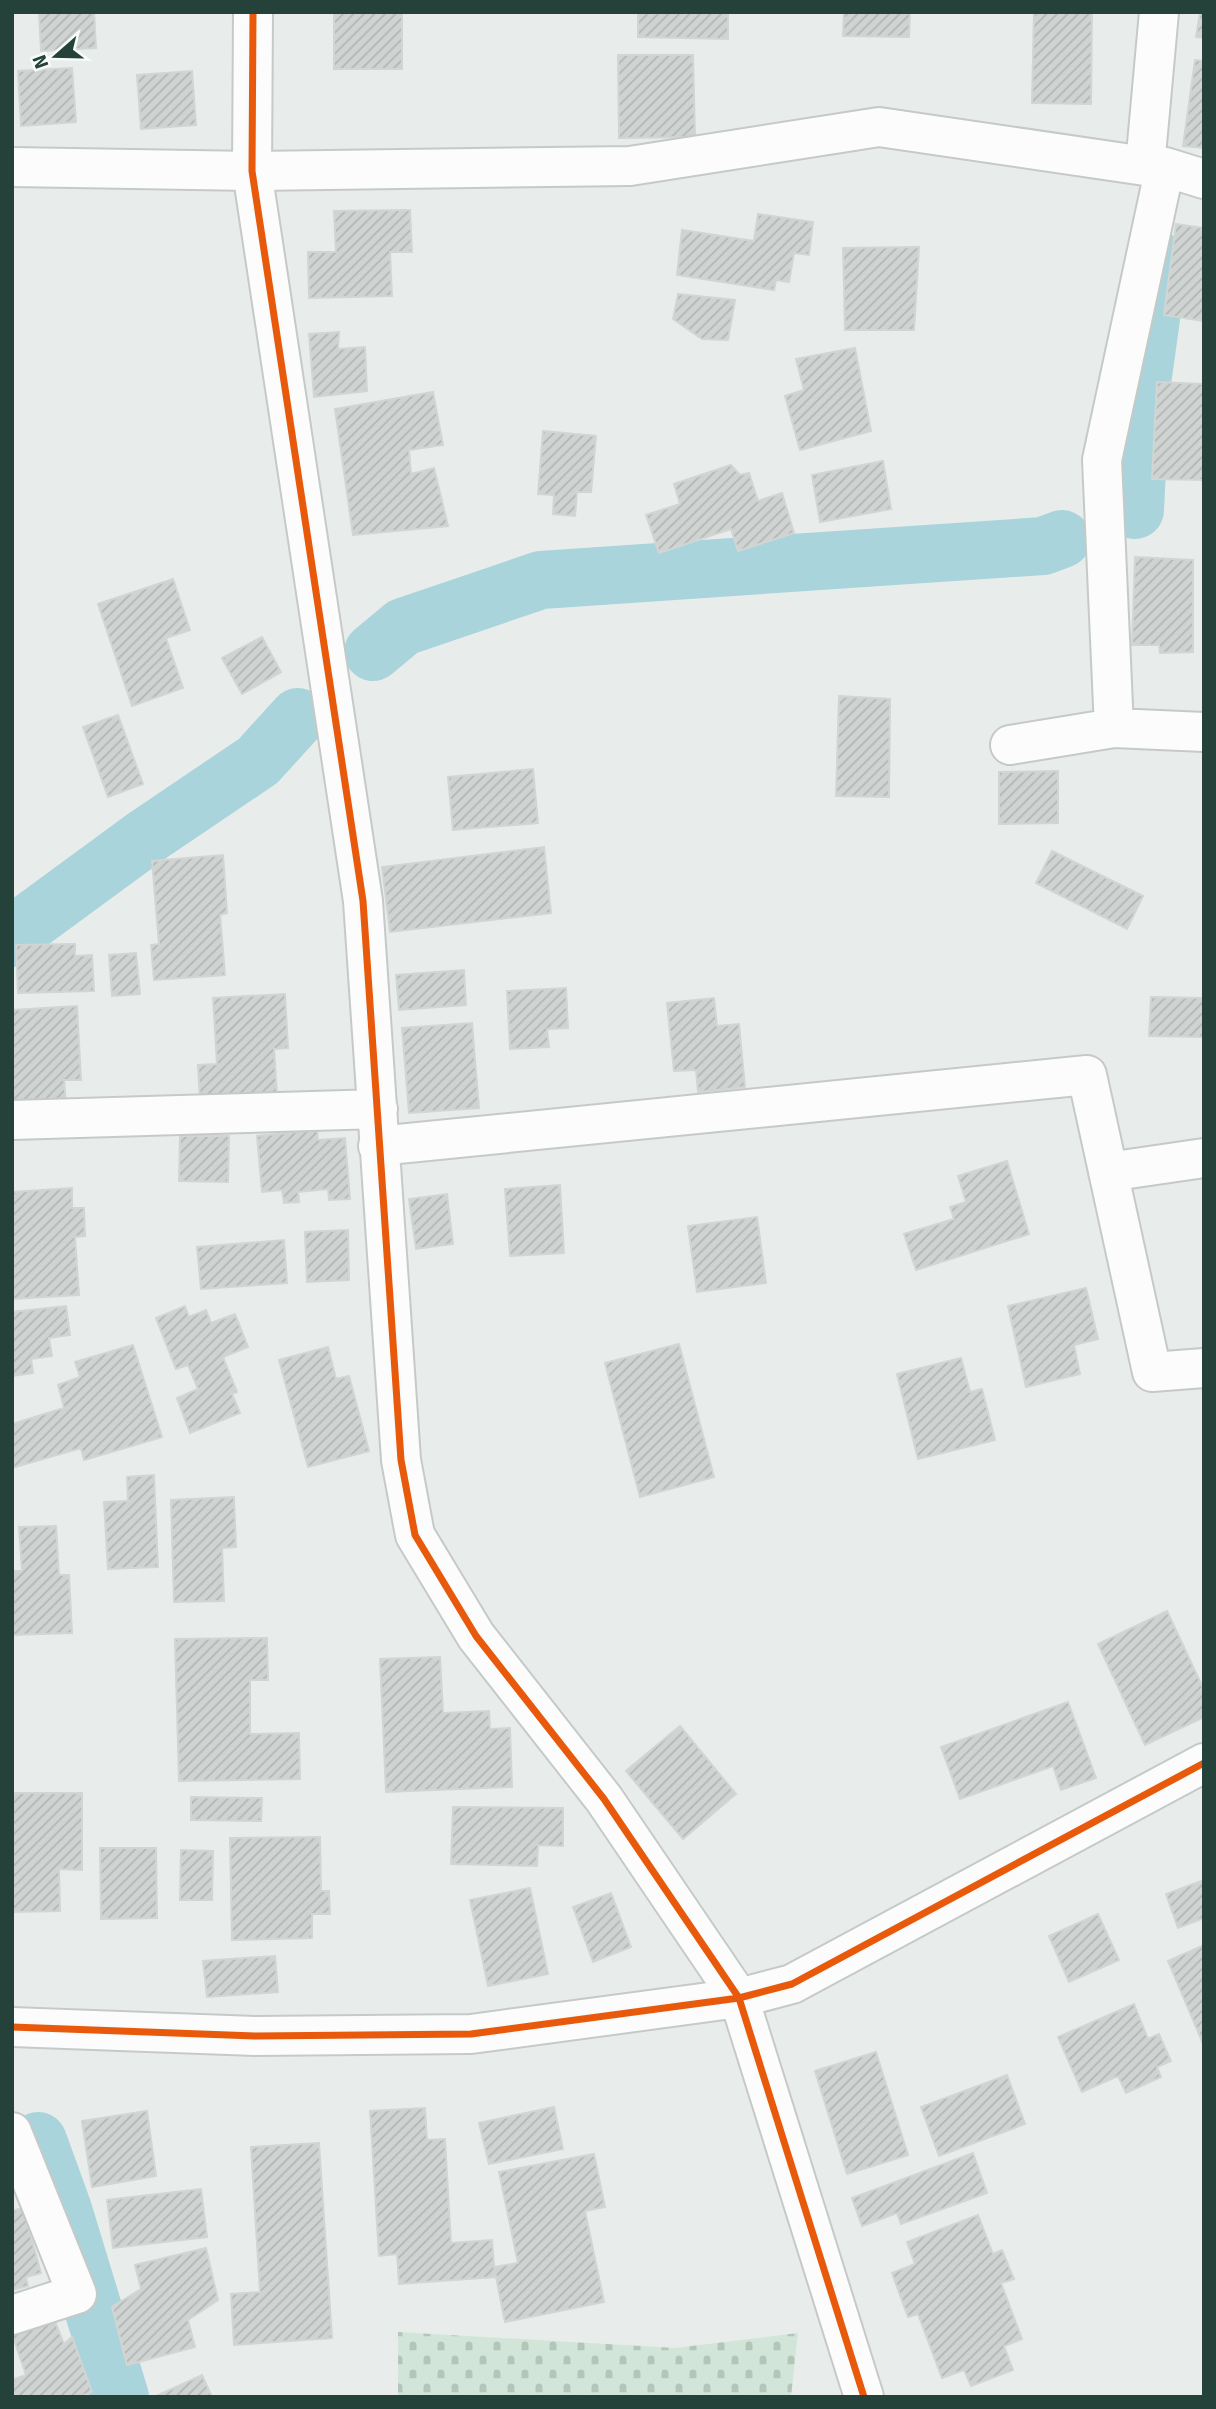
<svg xmlns="http://www.w3.org/2000/svg" width="1216" height="2409" viewBox="0 0 1216 2409" font-family="Signika,sans-serif">
	<defs>
		<pattern id="cemetery-stones" width="16" height="16" patternUnits="userSpaceOnUse" patternTransform="scale(1.75)"><rect width="16" height="16" fill="#d1e6d8"/><path d="M2 7V4a2 2 0 0 1 4 0v3zM10 15v-3a2 2 0 0 1 4 0v3z" fill="#b3c6ba"/></pattern>
		<pattern id="building-hatch" width="6" height="6" patternUnits="userSpaceOnUse" patternTransform="scale(1.75)"><rect width="6" height="6" fill="#cfd4d2"/><path d="M-1 1l2-2M0 6l6-6M5 7l2-2" fill="none" stroke="#b2b7b5"/></pattern>
	</defs>
	<rect width="100%" height="100%" fill="#e8edeb"/>
	<path fill="url(#cemetery-stones)" d="M 398,2332 L 675,2348 L 798,2333 L 791,2397 L 398,2397 Z"/>
	<g fill="none" stroke-linecap="round" stroke-linejoin="round">
		<path stroke="#a9d4db" stroke-width="58" d="M 1135,510 L 1141,390 L 1159,261
			M 373,652 L 403,627 L 541,580 L 1043,546 L 1062,539
			M 12,938 L 23,927 L 147,836 L 258,761 L 298,717
			M 38,2141 L 63,2210 L 120,2397"/>
	</g>
	<path fill="url(#building-hatch)" stroke="#d1d6d4" stroke-width="2" d="M 39,12 L 94,12 L 96,48 L 41,51 Z
		M 334,12 L 402,12 L 402,69 L 334,69 Z
		M 638,12 L 728,12 L 728,39 L 638,37 Z
		M 844,12 L 910,12 L 909,37 L 843,36 Z
		M 1034,12 L 1092,12 L 1091,104 L 1032,103 Z
		M 1200,12 L 1204,12 L 1204,38 L 1196,37 Z
		M 618,55 L 693,55 L 695,137 L 619,138 Z
		M 1195,60 L 1204,61 L 1204,148 L 1183,146 Z
		M 72,68 L 76,122 L 21,126 L 18,71 Z
		M 192,71 L 196,125 L 141,129 L 137,75 Z
		M 410,210 L 412,252 L 390,252 L 392,296 L 309,298 L 308,252 L 336,252 L 334,211 Z
		M 758,214 L 813,222 L 809,255 L 794,253 L 789,282 L 776,280 L 774,290 L 677,275 L 682,230 L 754,241 Z
		M 1176,224 L 1204,228 L 1204,321 L 1164,315 Z
		M 919,247 L 914,330 L 845,330 L 843,248 Z
		M 678,294 L 735,300 L 728,340 L 702,339 L 673,319 Z
		M 339,332 L 338,349 L 365,347 L 367,391 L 314,397 L 309,334 Z
		M 855,348 L 871,431 L 800,450 L 785,396 L 804,390 L 796,359 Z
		M 1157,382 L 1204,384 L 1204,480 L 1152,479 Z
		M 433,392 L 443,445 L 409,450 L 411,474 L 434,468 L 448,526 L 353,535 L 335,409 Z
		M 543,431 L 596,436 L 591,492 L 577,492 L 575,516 L 553,514 L 554,495 L 538,494 Z
		M 883,461 L 891,509 L 820,522 L 812,475 Z
		M 731,465 L 740,475 L 749,473 L 758,501 L 782,493 L 794,533 L 738,551 L 731,529 L 659,553 L 646,515 L 680,504 L 674,484 Z
		M 1135,557 L 1193,560 L 1193,652 L 1160,653 L 1159,645 L 1132,645 Z
		M 173,579 L 190,630 L 166,638 L 183,688 L 132,706 L 98,604 Z
		M 262,637 L 281,672 L 242,694 L 222,658 Z
		M 839,696 L 890,699 L 889,797 L 836,796 Z
		M 118,715 L 143,784 L 108,797 L 83,727 Z
		M 533,769 L 538,823 L 453,830 L 448,777 Z
		M 1058,771 L 1058,823 L 999,824 L 999,772 Z
		M 544,847 L 551,913 L 390,932 L 382,867 Z
		M 1052,851 L 1143,896 L 1127,929 L 1036,883 Z
		M 223,855 L 227,913 L 220,915 L 225,975 L 154,980 L 151,945 L 159,944 L 152,861 Z
		M 75,944 L 75,956 L 92,955 L 94,991 L 18,993 L 16,945 Z
		M 136,953 L 140,994 L 112,996 L 109,955 Z
		M 464,970 L 466,1005 L 399,1010 L 396,975 Z
		M 566,988 L 568,1028 L 547,1029 L 549,1047 L 510,1049 L 507,991 Z
		M 285,994 L 288,1048 L 274,1049 L 277,1096 L 200,1100 L 198,1065 L 217,1064 L 213,998 Z
		M 1151,997 L 1204,998 L 1204,1037 L 1149,1036 Z
		M 714,998 L 717,1026 L 739,1024 L 745,1087 L 698,1092 L 696,1070 L 674,1071 L 667,1003 Z
		M 77,1006 L 81,1080 L 64,1080 L 66,1103 L 12,1106 L 12,1010 Z
		M 472,1023 L 479,1108 L 409,1113 L 402,1028 Z
		M 317,1130 L 318,1140 L 345,1138 L 350,1199 L 329,1200 L 328,1189 L 298,1192 L 299,1202 L 284,1203 L 282,1190 L 262,1192 L 257,1136 Z
		M 180,1136 L 229,1136 L 228,1182 L 179,1181 Z
		M 1007,1161 L 1029,1234 L 916,1270 L 904,1234 L 954,1219 L 950,1207 L 966,1202 L 958,1176 Z
		M 560,1185 L 564,1253 L 510,1256 L 505,1189 Z
		M 72,1188 L 72,1208 L 84,1208 L 85,1236 L 75,1237 L 79,1295 L 12,1299 L 12,1192 Z
		M 447,1194 L 453,1244 L 416,1249 L 409,1199 Z
		M 757,1217 L 766,1283 L 697,1292 L 688,1226 Z
		M 348,1230 L 349,1280 L 307,1282 L 305,1232 Z
		M 284,1240 L 287,1283 L 201,1289 L 197,1247 Z
		M 1086,1288 L 1098,1339 L 1074,1345 L 1080,1374 L 1026,1387 L 1008,1306 Z
		M 66,1306 L 70,1335 L 49,1338 L 52,1356 L 31,1359 L 33,1373 L 12,1376 L 12,1312 Z
		M 185,1306 L 189,1317 L 206,1310 L 211,1323 L 235,1314 L 248,1347 L 223,1357 L 237,1392 L 232,1394 L 240,1413 L 190,1433 L 177,1398 L 198,1389 L 188,1365 L 176,1369 L 156,1318 Z
		M 679,1344 L 714,1477 L 640,1497 L 605,1363 Z
		M 133,1345 L 162,1437 L 84,1460 L 81,1448 L 12,1468 L 12,1424 L 64,1408 L 58,1385 L 80,1377 L 75,1362 Z
		M 328,1347 L 336,1379 L 349,1376 L 369,1451 L 308,1467 L 279,1360 Z
		M 961,1358 L 970,1392 L 982,1389 L 995,1440 L 918,1459 L 897,1374 Z
		M 154,1475 L 158,1567 L 108,1569 L 104,1502 L 128,1501 L 127,1477 Z
		M 234,1497 L 236,1547 L 222,1548 L 224,1601 L 174,1602 L 171,1500 Z
		M 56,1526 L 59,1575 L 69,1575 L 72,1633 L 12,1635 L 12,1571 L 22,1571 L 19,1527 Z
		M 1167,1611 L 1204,1690 L 1204,1717 L 1145,1745 L 1098,1644 Z
		M 267,1638 L 268,1680 L 250,1680 L 250,1734 L 299,1733 L 300,1779 L 179,1781 L 175,1639 Z
		M 440,1657 L 443,1713 L 489,1711 L 490,1729 L 510,1728 L 512,1787 L 386,1792 L 380,1659 Z
		M 1068,1702 L 1096,1778 L 1061,1790 L 1053,1766 L 960,1799 L 941,1747 Z
		M 680,1726 L 736,1794 L 683,1839 L 626,1771 Z
		M 12,1793 L 82,1793 L 82,1870 L 59,1869 L 60,1911 L 12,1912 Z
		M 191,1797 L 262,1798 L 261,1821 L 191,1820 Z
		M 453,1807 L 563,1808 L 563,1846 L 538,1845 L 537,1866 L 451,1864 Z
		M 320,1837 L 321,1891 L 329,1891 L 330,1914 L 312,1914 L 312,1938 L 232,1940 L 230,1838 Z
		M 100,1848 L 156,1848 L 157,1918 L 101,1919 Z
		M 181,1850 L 213,1851 L 212,1900 L 180,1900 Z
		M 1204,1880 L 1204,1918 L 1178,1928 L 1166,1894 Z
		M 530,1888 L 548,1974 L 488,1986 L 470,1900 Z
		M 611,1893 L 631,1947 L 593,1962 L 573,1907 Z
		M 1098,1914 L 1119,1960 L 1069,1982 L 1049,1936 Z
		M 1204,1945 L 1204,2046 L 1168,1961 Z
		M 275,1956 L 278,1992 L 207,1997 L 203,1961 Z
		M 1134,2004 L 1148,2039 L 1159,2034 L 1171,2061 L 1157,2067 L 1161,2077 L 1126,2093 L 1118,2076 L 1082,2092 L 1058,2037 Z
		M 876,2052 L 908,2155 L 847,2174 L 815,2071 Z
		M 1007,2075 L 1025,2124 L 939,2156 L 921,2107 Z
		M 554,2107 L 563,2149 L 489,2164 L 479,2123 Z
		M 425,2108 L 427,2140 L 445,2139 L 451,2243 L 492,2240 L 495,2277 L 399,2284 L 397,2254 L 379,2256 L 370,2111 Z
		M 147,2111 L 156,2176 L 92,2187 L 82,2121 Z
		M 319,2143 L 332,2338 L 234,2345 L 231,2294 L 260,2292 L 251,2147 Z
		M 973,2153 L 987,2193 L 901,2224 L 897,2213 L 862,2226 L 852,2198 Z
		M 594,2154 L 605,2207 L 585,2211 L 604,2302 L 505,2322 L 494,2267 L 518,2263 L 499,2172 Z
		M 201,2189 L 207,2237 L 113,2248 L 107,2200 Z
		M 23,2208 L 41,2273 L 26,2277 L 28,2286 L 12,2290 L 12,2211 Z
		M 978,2215 L 993,2254 L 1002,2250 L 1014,2279 L 1001,2283 L 1022,2339 L 1004,2346 L 1013,2370 L 971,2386 L 964,2370 L 942,2378 L 918,2314 L 908,2317 L 892,2273 L 915,2264 L 907,2242 Z
		M 206,2248 L 218,2300 L 188,2320 L 195,2347 L 127,2365 L 112,2307 L 141,2289 L 135,2265 Z
		M 54,2319 L 64,2344 L 72,2337 L 92,2392 L 78,2397 L 12,2397 L 12,2380 L 26,2375 L 12,2334 Z
		M 202,2375 L 212,2397 L 154,2397 Z"/>
	<g fill="none" stroke-linecap="round" stroke-linejoin="round">
		<g stroke="#c5cac8" stroke-width="42">
			<path id="minor" d="M 253,12 L 252,171 L 363,901 L 401,1460 L 415,1535 L 476,1636 L 604,1799 L 739,1998 L 864,2397
				M 1145,166 L 1159,12
				M 12,167 L 252,171 L 630,166 L 879,127 L 1145,166 L 1165,167 L 1204,179
				M 1165,167 L 1102,460 L 1114,728 L 1204,732
				M 1010,745 L 1114,728
				M 12,1120 L 378,1109
				M 378,1146 L 1087,1075 L 1152,1372 L 1204,1368
				M 1108,1172 L 1204,1158
				M 12,2027 L 255,2036 L 471,2034 L 739,1998 L 792,1984 L 1204,1763
				M 12,2132 L 77,2294 L 12,2315"/>
		</g>
		<use href="#minor" stroke="#fcfcfc" stroke-width="38"/>
		<g stroke="#f7fbf9" stroke-width="11">
			<path id="cycleway" d="M 253,12 L 252,171 L 363,901 L 401,1460 L 415,1535 L 476,1636 L 604,1799 L 739,1998 L 864,2397
				M 12,2027 L 255,2036 L 471,2034 L 739,1998 L 792,1984 L 1204,1763"/>
		</g>
		<use href="#cycleway" stroke="#e8590c" stroke-width="7"/>
	</g>
	<rect width="1216" height="2409" fill="none" stroke="#24423a" stroke-width="28"/>
	<g transform="translate(56 56) rotate(250)" stroke="#f7fbf9" stroke-width="5" paint-order="stroke">
	<path d="M0-5L12 26L0 18L-12 26Z" fill="#24423a"/>
	<text y="-10" font-size="19" font-weight="bold" text-anchor="middle" fill="#24423a">N</text>
	</g>
</svg>
